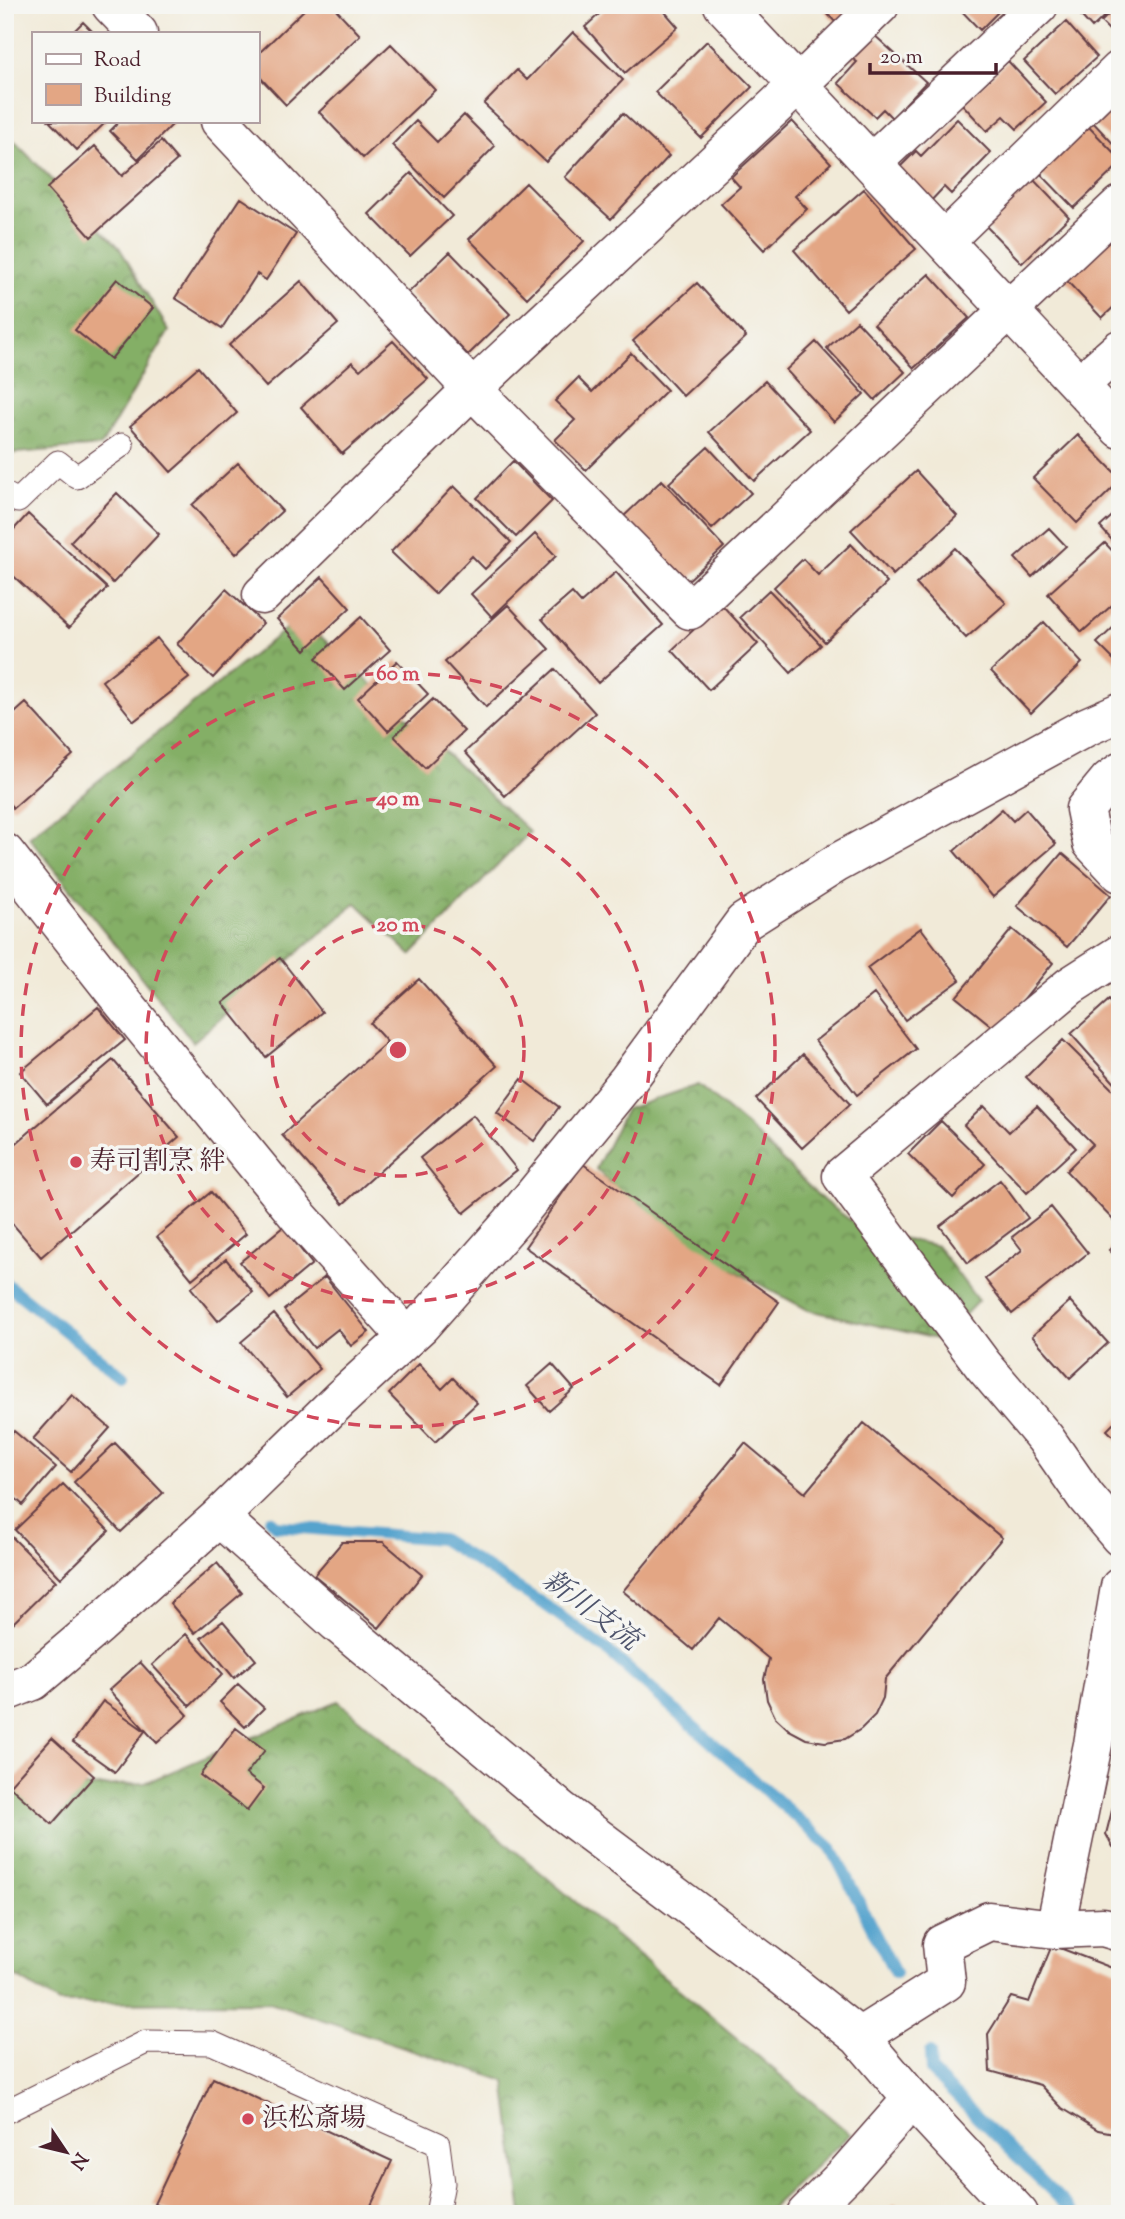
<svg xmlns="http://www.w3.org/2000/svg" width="1125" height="2219" viewBox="0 0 1125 2219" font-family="'Sorts Mill Goudy','Noto Serif JP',serif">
	<defs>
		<pattern id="forest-crowns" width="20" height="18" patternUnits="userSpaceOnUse" patternTransform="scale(1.75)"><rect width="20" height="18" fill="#84af66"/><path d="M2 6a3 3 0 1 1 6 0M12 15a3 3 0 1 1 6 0" fill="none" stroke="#6e8e54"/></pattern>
	</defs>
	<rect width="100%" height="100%" fill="#f6f6f2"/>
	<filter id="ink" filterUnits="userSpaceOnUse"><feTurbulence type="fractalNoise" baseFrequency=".0143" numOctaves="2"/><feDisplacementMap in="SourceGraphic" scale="14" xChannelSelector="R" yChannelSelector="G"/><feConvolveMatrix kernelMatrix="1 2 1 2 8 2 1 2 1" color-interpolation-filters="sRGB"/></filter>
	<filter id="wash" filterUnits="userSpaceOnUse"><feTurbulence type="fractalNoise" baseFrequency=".00686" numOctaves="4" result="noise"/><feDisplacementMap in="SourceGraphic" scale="28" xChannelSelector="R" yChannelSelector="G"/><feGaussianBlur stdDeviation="1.57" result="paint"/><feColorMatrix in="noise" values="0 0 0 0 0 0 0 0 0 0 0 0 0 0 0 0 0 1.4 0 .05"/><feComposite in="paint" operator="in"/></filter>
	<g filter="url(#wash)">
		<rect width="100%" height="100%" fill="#f1ead8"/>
		<path fill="url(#forest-crowns)" stroke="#676748" stroke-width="2" d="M 5,132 L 119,247 L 169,331 L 101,446 L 5,454 Z
			M 300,617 L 530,832 L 411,955 L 356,903 L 193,1042 L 29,837 Z
			M 698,1085 L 748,1127 L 824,1201 L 864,1230 L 937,1246 L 978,1301 L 941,1340 L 808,1310 L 658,1230 L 596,1169 L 626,1109 Z
			M 338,1701 L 850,2134 L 765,2214 L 522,2214 L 505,2081 L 270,2002 L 59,2003 L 5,1970 L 5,1793 L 145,1783 Z"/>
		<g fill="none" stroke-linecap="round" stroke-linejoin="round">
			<path stroke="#54a3cd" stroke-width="12" d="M 5,1283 L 123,1377
				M 270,1520 L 276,1526 L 441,1539 L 548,1607 L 608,1651 L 832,1849 L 895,1973
				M 930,2053 L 931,2071 L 1075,2214"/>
		</g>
		<g id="blocks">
			<path fill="#e3a684" d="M 309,5 L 332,5 L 360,35 L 286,105 L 257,74 L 257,55 Z
				M 609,5 L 659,5 L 678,27 L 625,73 L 585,27 Z
				M 819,5 L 861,5 L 840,27 Z
				M 956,5 L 1005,5 L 980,30 Z
				M 1080,5 L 1116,5 L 1092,28 L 1075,9 Z
				M 1118,5 L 1120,5 L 1120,41 L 1101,22 Z
				M 83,22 L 94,33 L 72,33 Z
				M 1066,22 L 1097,57 L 1055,94 L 1024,61 Z
				M 573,32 L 623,80 L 546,162 L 484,104 L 517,70 L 527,80 Z
				M 872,33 L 926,82 L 892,118 L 883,109 L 875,117 L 838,83 L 857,62 L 850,57 Z
				M 707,41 L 752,87 L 701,138 L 655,92 Z
				M 391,44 L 435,90 L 363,158 L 319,112 Z
				M 1008,61 L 1046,102 L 1017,129 L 1004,116 L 987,131 L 962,104 Z
				M 1120,88 L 1120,151 L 1089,118 Z
				M 623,113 L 669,156 L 611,219 L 565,177 Z
				M 464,115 L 495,146 L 444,198 L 392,145 L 416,121 L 437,142 Z
				M 957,119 L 991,153 L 951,194 L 944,187 L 928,204 L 895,172 L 916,151 L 921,156 Z
				M 49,121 L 107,121 L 77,150 Z
				M 120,121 L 176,121 L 138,159 L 110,131 Z
				M 792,121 L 831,163 L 795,196 L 807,209 L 764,250 L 721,204 L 740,187 L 731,177 Z
				M 1085,123 L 1120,159 L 1120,164 L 1074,208 L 1037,170 Z
				M 161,141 L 177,160 L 91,237 L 47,188 L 95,146 L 122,176 Z
				M 411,173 L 452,216 L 410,256 L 369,214 Z
				M 1032,178 L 1069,217 L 1022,263 L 984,224 Z
				M 526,183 L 584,241 L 527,298 L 469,239 Z
				M 864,189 L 916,249 L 846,310 L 794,250 Z
				M 241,198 L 296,234 L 266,280 L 257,274 L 222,328 L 175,298 Z
				M 1120,229 L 1120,301 L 1102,318 L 1065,279 Z
				M 450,252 L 510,314 L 468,355 L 408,293 Z
				M 929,274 L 969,318 L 914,368 L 874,324 Z
				M 117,279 L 153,308 L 111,359 L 75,330 Z
				M 301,281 L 338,324 L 266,387 L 229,345 Z
				M 697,283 L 746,337 L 683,396 L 633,341 Z
				M 857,321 L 905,372 L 875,400 L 827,348 Z
				M 393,341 L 428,379 L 342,454 L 301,407 L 352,362 L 360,370 Z
				M 816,342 L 864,394 L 834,422 L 786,370 Z
				M 631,353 L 667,390 L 586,470 L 555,440 L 575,420 L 555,401 L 578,378 L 592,392 Z
				M 198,367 L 237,413 L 171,472 L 130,426 Z
				M 765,381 L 810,430 L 754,481 L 709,432 Z
				M 1078,435 L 1120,478 L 1120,481 L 1077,523 L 1033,478 Z
				M 708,447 L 751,493 L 712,529 L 669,483 Z
				M 513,461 L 552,501 L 516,537 L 477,498 Z
				M 238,463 L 282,511 L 236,554 L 192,505 Z
				M 916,471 L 957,516 L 893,575 L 851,530 Z
				M 662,480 L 724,547 L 684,584 L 623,517 Z
				M 454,486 L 511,542 L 485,569 L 472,556 L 435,594 L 391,552 Z
				M 117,493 L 159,534 L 113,583 L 70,542 Z
				M 1120,509 L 1120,549 L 1100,527 Z
				M 28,514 L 107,588 L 69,628 L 5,568 L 5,539 Z
				M 1049,528 L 1066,546 L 1032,577 L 1015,558 Z
				M 535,534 L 556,556 L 492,617 L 471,594 Z
				M 1105,543 L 1120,559 L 1120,598 L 1082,632 L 1048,594 Z
				M 851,544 L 887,583 L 825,642 L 774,587 L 803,559 L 818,575 Z
				M 955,548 L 1006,603 L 966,638 L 916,584 Z
				M 616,572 L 663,625 L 598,683 L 542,619 L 572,593 L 581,603 Z
				M 322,577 L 350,608 L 305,650 L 277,619 Z
				M 226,589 L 263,623 L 213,678 L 177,644 Z
				M 769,590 L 821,645 L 791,673 L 740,617 Z
				M 721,604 L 758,644 L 709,690 L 672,650 Z
				M 508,605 L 549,649 L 486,707 L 445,662 Z
				M 361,617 L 390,650 L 345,690 L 316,658 Z
				M 1120,621 L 1120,666 L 1097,643 Z
				M 1044,622 L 1082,663 L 1031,713 L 991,671 Z
				M 157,638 L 189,678 L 134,721 L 102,681 Z
				M 397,661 L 428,694 L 388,731 L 358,698 Z
				M 555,669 L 595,713 L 505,796 L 465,752 Z
				M 433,699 L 464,731 L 425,768 L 394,736 Z
				M 26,703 L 73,755 L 13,808 L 5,799 L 5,722 Z
				M 1002,809 L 1013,821 L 1026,809 L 1056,844 L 993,897 L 954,851 Z
				M 1062,853 L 1111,895 L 1067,947 L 1017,906 Z
				M 921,928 L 960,980 L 905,1020 L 867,968 Z
				M 1012,929 L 1053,963 L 998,1031 L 956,997 Z
				M 280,958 L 322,1012 L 266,1057 L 223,1003 Z
				M 419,979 L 497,1066 L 343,1204 L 282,1135 L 387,1042 L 370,1023 Z
				M 874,994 L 916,1049 L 857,1095 L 815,1041 Z
				M 1109,1000 L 1120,1013 L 1120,1089 L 1071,1034 Z
				M 98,1007 L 125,1040 L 47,1104 L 20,1072 Z
				M 1063,1040 L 1120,1097 L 1120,1221 L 1117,1224 L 1066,1171 L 1093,1144 L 1026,1077 Z
				M 803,1054 L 850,1104 L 802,1148 L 756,1099 Z
				M 113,1060 L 179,1137 L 41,1257 L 5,1215 L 5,1153 Z
				M 522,1079 L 559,1107 L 534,1141 L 497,1113 Z
				M 984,1106 L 1009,1132 L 1037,1106 L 1076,1148 L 1027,1193 L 964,1125 Z
				M 473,1115 L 517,1170 L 464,1213 L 420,1158 Z
				M 941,1121 L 985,1164 L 953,1198 L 908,1154 Z
				M 583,1164 L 779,1302 L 721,1385 L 525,1247 Z
				M 1000,1180 L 1028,1218 L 968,1263 L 940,1226 Z
				M 211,1192 L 246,1234 L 192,1279 L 157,1237 Z
				M 1051,1207 L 1088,1253 L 1012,1314 L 985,1279 L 1022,1250 L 1012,1237 Z
				M 283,1227 L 312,1264 L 270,1299 L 240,1262 Z
				M 1120,1239 L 1120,1260 L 1109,1250 Z
				M 226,1259 L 253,1292 L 218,1321 L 191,1288 Z
				M 325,1277 L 369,1332 L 351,1346 L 338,1329 L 314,1348 L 284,1310 Z
				M 1070,1301 L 1108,1343 L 1070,1378 L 1032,1336 Z
				M 274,1314 L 320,1369 L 287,1397 L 241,1342 Z
				M 419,1364 L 442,1389 L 453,1378 L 477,1403 L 435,1442 L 389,1394 Z
				M 552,1364 L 574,1389 L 549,1411 L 527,1386 Z
				M 72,1395 L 110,1428 L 71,1472 L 33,1439 Z
				M 1120,1417 L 1120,1443 L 1107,1430 Z
				M 864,1423 L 1002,1538 L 885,1679 L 883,1698 L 875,1715 L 861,1729 L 845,1739 L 825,1742 L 806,1739 L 789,1730 L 775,1717 L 767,1700 L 764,1679 L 769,1659 L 719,1618 L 693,1650 L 623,1591 L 745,1443 L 805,1493 Z
				M 14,1431 L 56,1467 L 23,1505 L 5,1489 L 5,1441 Z
				M 115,1443 L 163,1493 L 121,1532 L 74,1482 Z
				M 63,1484 L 109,1531 L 61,1578 L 15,1530 Z
				M 11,1536 L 56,1581 L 11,1625 L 5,1619 L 5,1542 Z
				M 342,1542 L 383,1542 L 422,1575 L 379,1628 L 314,1575 Z
				M 217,1563 L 242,1593 L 195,1633 L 170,1603 Z
				M 223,1621 L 256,1660 L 234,1678 L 201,1638 Z
				M 186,1634 L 223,1674 L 190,1706 L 152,1665 Z
				M 140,1662 L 188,1715 L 157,1743 L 109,1690 Z
				M 238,1684 L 264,1708 L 245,1727 L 220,1702 Z
				M 103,1701 L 145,1731 L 115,1772 L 73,1742 Z
				M 236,1728 L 265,1750 L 246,1774 L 264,1788 L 247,1811 L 200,1775 Z
				M 52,1738 L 94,1776 L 52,1824 L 9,1786 Z
				M 1119,1783 L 1120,1783 L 1120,1850 L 1113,1847 L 1106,1834 Z
				M 1052,1945 L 1120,1971 L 1120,2134 L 1098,2130 L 1062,2108 L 1040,2085 L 990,2071 L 988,2034 L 1011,1997 L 1029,2002 Z
				M 213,2078 L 392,2161 L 367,2214 L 175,2214 L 154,2204 Z
				M 895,2204 L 904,2214 L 884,2214 Z"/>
		</g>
	</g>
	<g filter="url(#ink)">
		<use href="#blocks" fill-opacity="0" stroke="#633d45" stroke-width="2"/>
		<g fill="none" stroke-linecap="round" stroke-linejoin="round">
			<g stroke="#633d45" stroke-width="25">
				<path id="service" d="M 5,494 L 18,501 L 58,462 L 77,477 L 122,445
					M 5,2112 L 146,2042 L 212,2043 L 438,2144 L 443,2183 L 437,2214"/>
			</g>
			<g stroke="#633d45" stroke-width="41">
				<path id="minor" d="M 111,5 L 138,33
					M 723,5 L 1120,429
					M 220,121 L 472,389 L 690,610 L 1120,205
					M 872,163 L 1039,5
					M 944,241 L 1120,70
					M 1079,385 L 1120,349
					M 262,595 L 472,389 L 799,84 L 880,5
					M 1120,772 L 1109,780 L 1085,809 L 1092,843 L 1120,873
					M 5,853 L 117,995 L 299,1217 L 407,1337
					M 1120,954 L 1070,986 L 842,1176 L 983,1365 L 1045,1438 L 1086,1497 L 1120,1537
					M 219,1517 L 337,1623 L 562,1811 L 781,1975 L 859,2037 L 912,2099 L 1019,2214
					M 5,1692 L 33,1681 L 99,1625 L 219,1517 L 340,1399 L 421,1325 L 511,1223 L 628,1080 L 744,922 L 837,863 L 1086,727 L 1120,712
					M 1055,1929 L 1093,1744 L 1120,1587
					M 859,2037 L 946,1982 L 942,1944 L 989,1921 L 1055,1929 L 1103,1927 L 1120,1932
					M 806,2214 L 846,2174 L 912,2099"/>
			</g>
			<use href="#service" stroke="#fff" stroke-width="23"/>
			<use href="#minor" stroke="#fff" stroke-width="38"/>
		</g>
	</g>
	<g fill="none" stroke="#d1495b" stroke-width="3.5" stroke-dasharray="12 9">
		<circle cx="398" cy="1050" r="126"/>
		<circle cx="398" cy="1050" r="252"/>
		<circle cx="398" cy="1050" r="377"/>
	</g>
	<g fill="#d1495b" stroke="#f6f6f2" stroke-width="2.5">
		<circle cx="76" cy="1162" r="7"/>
		<circle cx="248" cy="2119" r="7"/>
	</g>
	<g text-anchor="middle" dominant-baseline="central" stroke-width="7" stroke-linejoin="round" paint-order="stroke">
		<g font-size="26" fill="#4a1f2b" stroke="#f6f6f2" text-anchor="start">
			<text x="90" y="1162">寿司割烹 絆</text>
			<text x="262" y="2119">浜松斎場</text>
		</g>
		<g font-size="28" font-style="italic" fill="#4e546c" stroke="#f6f6f2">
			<text transform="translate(590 1611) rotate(37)">新川支流</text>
		</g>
	</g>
	<circle cx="398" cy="1050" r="10" fill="#d1495b" stroke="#f6f6f2" stroke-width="3.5"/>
	<g font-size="21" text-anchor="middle" font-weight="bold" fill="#d1495b" stroke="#f6f6f2" stroke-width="7" stroke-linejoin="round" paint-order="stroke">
		<text x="398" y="680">60 m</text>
		<text x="398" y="805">40 m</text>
		<text x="398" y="931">20 m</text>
	</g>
	<rect width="1125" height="2219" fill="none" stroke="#f6f6f2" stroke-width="28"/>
	<rect x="32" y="32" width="228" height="91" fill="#f6f6f2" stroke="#b1a0a2" stroke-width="2"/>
	<rect x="46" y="54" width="35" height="10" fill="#ffffff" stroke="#b1a0a2" stroke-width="2"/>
	<text x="94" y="66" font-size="21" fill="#4a1f2b">Road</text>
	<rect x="46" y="84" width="35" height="21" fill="#e3a684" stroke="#b1a0a2" stroke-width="2"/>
	<text x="94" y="102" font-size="21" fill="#4a1f2b">Building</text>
	<g transform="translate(66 2152) rotate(125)" stroke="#f6f6f2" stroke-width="5" paint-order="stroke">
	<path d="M0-5L12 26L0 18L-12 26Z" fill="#4a1f2b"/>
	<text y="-10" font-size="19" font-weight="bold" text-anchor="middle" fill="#4a1f2b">N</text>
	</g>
	<path d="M870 63v10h126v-10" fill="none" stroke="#4a1f2b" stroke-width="3.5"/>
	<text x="880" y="63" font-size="21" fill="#4a1f2b" stroke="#f6f6f2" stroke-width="5" paint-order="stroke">20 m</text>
</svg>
